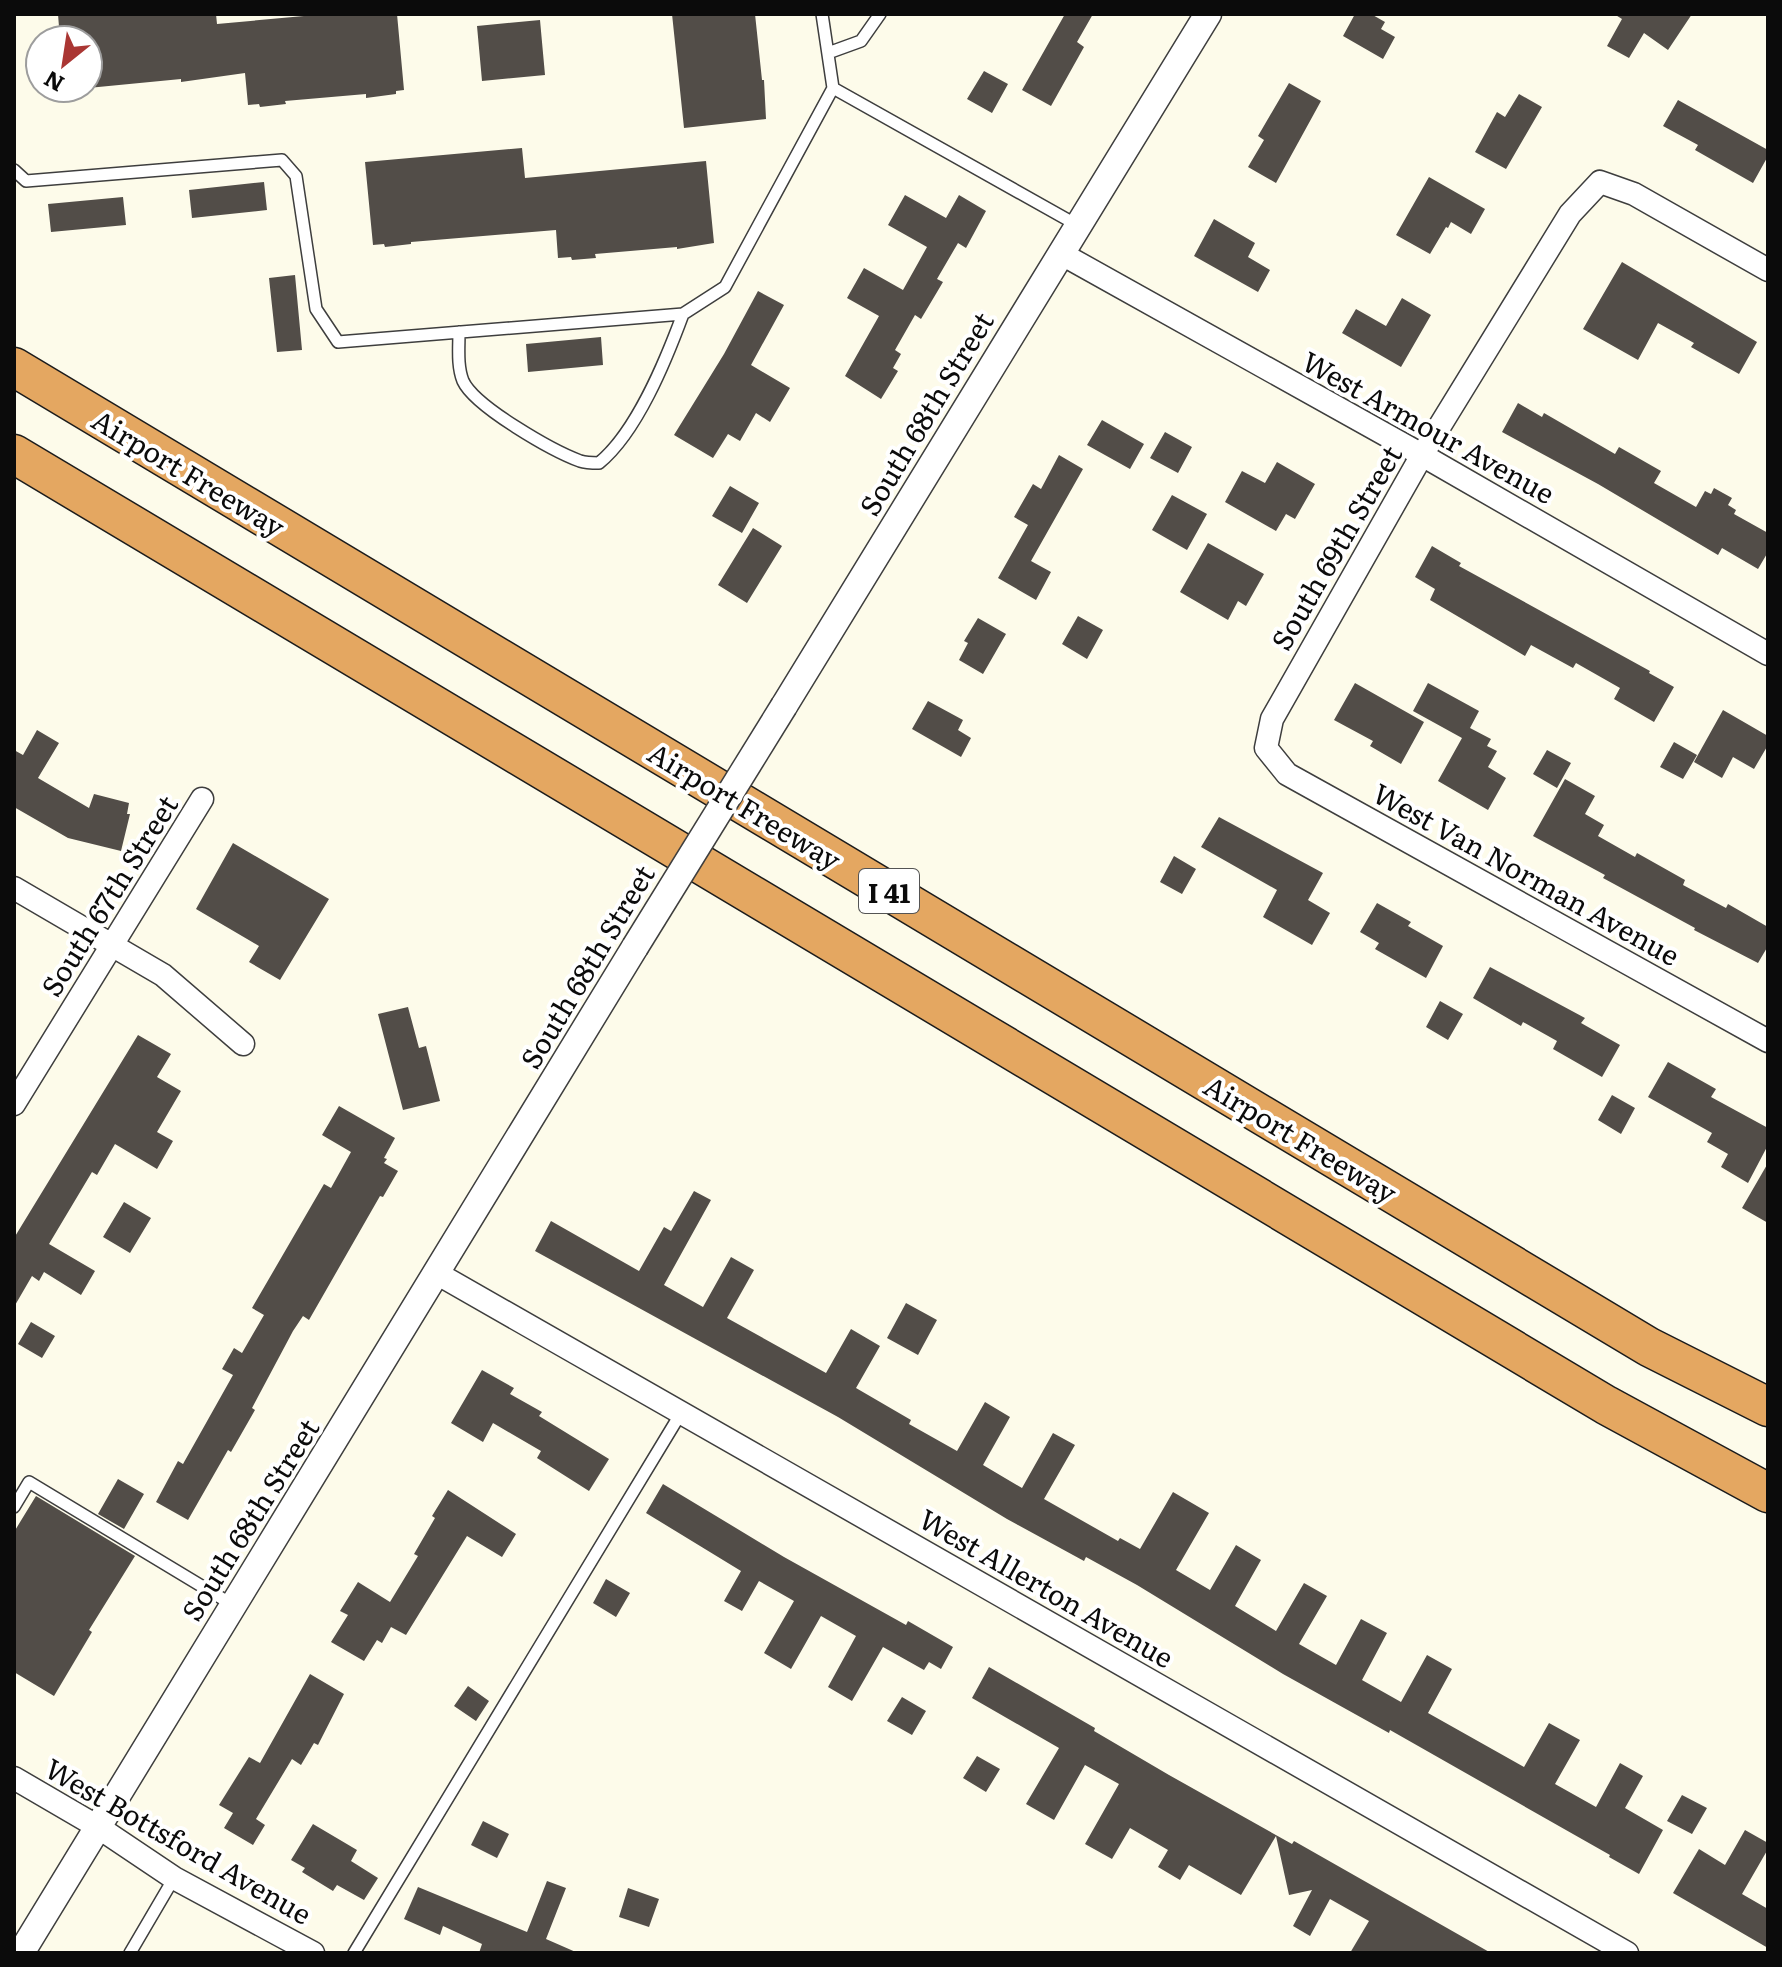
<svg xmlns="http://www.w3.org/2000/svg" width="1782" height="1967" viewBox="0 0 1782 1967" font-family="Literata,serif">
	<rect width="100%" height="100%" fill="#fdfbea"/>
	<path fill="#524d48" d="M 58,14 L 216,14 L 217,24 L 326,14 L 397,14 L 404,90 L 396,91 L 396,94 L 366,98 L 366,94 L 285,101 L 286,104 L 260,107 L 259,104 L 248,105 L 245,73 L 181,82 L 181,79 L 88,88 L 88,40 L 60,40 Z
		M 672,14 L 755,14 L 762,80 L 764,80 L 766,119 L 684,128 Z
		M 1065,14 L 1093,14 L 1077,42 L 1084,47 L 1051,106 L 1022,90 Z
		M 1355,14 L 1371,14 L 1385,22 L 1381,29 L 1395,37 L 1383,59 L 1343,36 Z
		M 1614,14 L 1692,14 L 1668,50 L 1644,33 L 1629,58 L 1607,46 L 1622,19 Z
		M 540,20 L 545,75 L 482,81 L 477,26 Z
		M 984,71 L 1008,84 L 992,113 L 967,99 Z
		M 1289,83 L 1321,101 L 1276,183 L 1248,167 L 1264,140 L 1258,136 Z
		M 1519,94 L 1542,107 L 1506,169 L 1475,152 L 1497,112 L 1505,117 Z
		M 1678,100 L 1768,150 L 1768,156 L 1753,183 L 1695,150 L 1698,145 L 1663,126 Z
		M 522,148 L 525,178 L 706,161 L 714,243 L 677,249 L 677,247 L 595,254 L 596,258 L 572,260 L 571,257 L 558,258 L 556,230 L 411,242 L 411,244 L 385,247 L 384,244 L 373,245 L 365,162 Z
		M 1429,177 L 1485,209 L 1471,234 L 1451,222 L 1448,228 L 1446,227 L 1430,254 L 1396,235 Z
		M 264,182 L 267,210 L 192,218 L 189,190 Z
		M 905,195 L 946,218 L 959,195 L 986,211 L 966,248 L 958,243 L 937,279 L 943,282 L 921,319 L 915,315 L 895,350 L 901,354 L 893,368 L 898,371 L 881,399 L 845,376 L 879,316 L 847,298 L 864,268 L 903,290 L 927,247 L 888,225 Z
		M 123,197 L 126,225 L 51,232 L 48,204 Z
		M 1214,219 L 1255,243 L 1248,257 L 1270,270 L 1258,292 L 1194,256 Z
		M 1622,262 L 1757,342 L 1739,374 L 1691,347 L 1694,343 L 1658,323 L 1638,360 L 1583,329 Z
		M 295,275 L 302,350 L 277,352 L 269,278 Z
		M 758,291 L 784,305 L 751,365 L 790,388 L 770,422 L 756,413 L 740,441 L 728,434 L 713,458 L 674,435 L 724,354 Z
		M 1402,298 L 1431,315 L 1401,367 L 1342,333 L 1356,309 L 1386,326 Z
		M 601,337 L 603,365 L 528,372 L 526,344 Z
		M 1518,403 L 1542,417 L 1544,413 L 1615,454 L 1619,447 L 1661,471 L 1654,483 L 1696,507 L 1705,491 L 1711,494 L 1714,488 L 1732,498 L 1728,505 L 1736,510 L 1734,514 L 1768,533 L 1768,552 L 1758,569 L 1722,548 L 1718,555 L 1598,484 L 1502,432 Z
		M 1102,420 L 1144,444 L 1130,469 L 1087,445 Z
		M 1165,432 L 1192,447 L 1178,473 L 1150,458 Z
		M 1059,455 L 1083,469 L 1031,561 L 1051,572 L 1036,600 L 998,578 L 1028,525 L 1014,517 L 1033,484 L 1041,489 Z
		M 1277,462 L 1315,484 L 1295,519 L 1286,514 L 1276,531 L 1225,502 L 1242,471 L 1265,483 Z
		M 730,486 L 759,503 L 742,533 L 712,516 Z
		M 1172,495 L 1207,514 L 1187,550 L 1152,530 Z
		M 753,528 L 782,546 L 747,603 L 718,585 Z
		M 1208,543 L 1264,574 L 1246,606 L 1238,601 L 1228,620 L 1180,592 Z
		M 1432,546 L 1461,563 L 1459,566 L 1650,671 L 1649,673 L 1674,687 L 1654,722 L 1614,699 L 1620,688 L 1576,663 L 1573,668 L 1531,645 L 1525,656 L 1430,600 L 1435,589 L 1415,577 Z
		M 1078,616 L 1103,630 L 1087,659 L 1062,644 Z
		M 978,618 L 1006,634 L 983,674 L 959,660 L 968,643 L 964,641 Z
		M 1355,683 L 1424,722 L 1401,764 L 1370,746 L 1373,741 L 1334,720 Z
		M 1428,683 L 1479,711 L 1470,728 L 1491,739 L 1487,746 L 1497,751 L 1488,767 L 1506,778 L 1488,810 L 1438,781 L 1462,738 L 1413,711 Z
		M 928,701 L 963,720 L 958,730 L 971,738 L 961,757 L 912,729 Z
		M 1723,710 L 1768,736 L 1768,745 L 1754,769 L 1733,757 L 1722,778 L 1694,762 Z
		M 37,730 L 59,743 L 38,778 L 89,808 L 94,794 L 129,803 L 127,814 L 130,814 L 121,851 L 68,838 L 14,807 L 14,750 L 23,755 Z
		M 1674,742 L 1697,755 L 1683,779 L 1660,767 Z
		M 1547,750 L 1571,763 L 1557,788 L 1533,774 Z
		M 1565,779 L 1595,796 L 1585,814 L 1604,825 L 1598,836 L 1635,857 L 1637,853 L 1685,880 L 1683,885 L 1726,908 L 1728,904 L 1768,927 L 1768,946 L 1758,963 L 1694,930 L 1695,928 L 1603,878 L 1605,875 L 1533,836 Z
		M 1219,817 L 1323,873 L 1308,900 L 1330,913 L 1312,945 L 1263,917 L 1277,890 L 1201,847 Z
		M 233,843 L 329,899 L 280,980 L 249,962 L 259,946 L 196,909 Z
		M 1174,856 L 1196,869 L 1182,894 L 1160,882 Z
		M 1377,903 L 1411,922 L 1408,926 L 1443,946 L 1426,978 L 1375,949 L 1379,943 L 1360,932 Z
		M 1490,967 L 1585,1018 L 1581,1023 L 1620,1045 L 1602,1077 L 1553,1049 L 1557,1041 L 1523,1022 L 1521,1026 L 1473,998 Z
		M 1440,1001 L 1463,1014 L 1448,1040 L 1426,1027 Z
		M 408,1007 L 419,1048 L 426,1046 L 440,1101 L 403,1110 L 378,1014 Z
		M 138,1035 L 171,1054 L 157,1077 L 181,1091 L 157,1132 L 173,1141 L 157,1169 L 115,1144 L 97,1175 L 92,1172 L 49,1244 L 95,1271 L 81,1295 L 44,1272 L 39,1281 L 32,1276 L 14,1307 L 14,1238 Z
		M 1668,1062 L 1716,1089 L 1711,1097 L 1768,1128 L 1768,1145 L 1748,1183 L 1721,1167 L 1728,1154 L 1707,1142 L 1712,1133 L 1648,1097 Z
		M 1612,1095 L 1635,1108 L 1621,1134 L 1598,1120 Z
		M 339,1106 L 395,1138 L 384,1158 L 387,1159 L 384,1163 L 398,1171 L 383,1197 L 380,1196 L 309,1320 L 303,1316 L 293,1331 L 252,1408 L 255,1410 L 231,1452 L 228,1450 L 188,1520 L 156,1502 L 178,1461 L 183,1464 L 233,1375 L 222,1369 L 234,1348 L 242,1353 L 264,1315 L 252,1308 L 324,1184 L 331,1188 L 351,1152 L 322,1135 Z
		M 1768,1163 L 1768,1223 L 1742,1208 Z
		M 694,1191 L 711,1200 L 664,1285 L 703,1307 L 731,1257 L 754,1270 L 727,1318 L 826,1373 L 851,1329 L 880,1346 L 856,1388 L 911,1420 L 909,1424 L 957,1451 L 985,1402 L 1010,1417 L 983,1465 L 1022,1488 L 1053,1433 L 1075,1445 L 1044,1499 L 1118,1541 L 1120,1538 L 1140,1549 L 1173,1492 L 1209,1513 L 1176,1570 L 1210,1590 L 1236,1545 L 1261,1560 L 1235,1606 L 1276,1631 L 1304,1583 L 1327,1596 L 1299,1644 L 1336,1665 L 1361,1619 L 1387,1633 L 1362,1680 L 1401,1702 L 1427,1655 L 1452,1669 L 1428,1713 L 1524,1767 L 1549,1723 L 1580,1740 L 1555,1784 L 1596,1807 L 1620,1763 L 1643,1776 L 1625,1808 L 1663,1830 L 1639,1874 L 1609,1857 L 1610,1855 L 1390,1730 L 1389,1733 L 1283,1674 L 1137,1585 L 1086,1557 L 1084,1561 L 1007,1519 L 838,1417 L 535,1251 L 551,1221 L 639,1271 L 664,1227 L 671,1231 Z
		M 124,1202 L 151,1218 L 130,1253 L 103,1237 Z
		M 906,1303 L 937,1320 L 918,1355 L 887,1338 Z
		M 31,1322 L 55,1336 L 42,1358 L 18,1344 Z
		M 482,1370 L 514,1388 L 510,1394 L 542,1412 L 539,1416 L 609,1459 L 589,1491 L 537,1458 L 541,1451 L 493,1423 L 483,1442 L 451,1423 Z
		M 118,1479 L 144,1494 L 124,1529 L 98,1514 Z
		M 663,1484 L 784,1557 L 906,1625 L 908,1621 L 953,1647 L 941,1669 L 929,1662 L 924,1670 L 883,1647 L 852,1701 L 828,1687 L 856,1636 L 821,1616 L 791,1669 L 764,1653 L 794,1601 L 759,1581 L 742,1611 L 724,1601 L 741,1571 L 646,1513 Z
		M 448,1490 L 516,1534 L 502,1557 L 467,1536 L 406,1635 L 391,1627 L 382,1643 L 377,1640 L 364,1661 L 331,1642 L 348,1615 L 340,1611 L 358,1582 L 390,1602 L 418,1556 L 414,1554 L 435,1518 L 432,1516 Z
		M 36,1496 L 135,1556 L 89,1630 L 92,1632 L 54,1696 L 14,1672 L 14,1532 Z
		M 606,1579 L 630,1593 L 616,1617 L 593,1603 Z
		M 989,1667 L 1095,1728 L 1094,1731 L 1169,1775 L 1292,1844 L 1294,1841 L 1491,1953 L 1350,1953 L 1369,1921 L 1330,1899 L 1310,1936 L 1293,1926 L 1312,1890 L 1289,1895 L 1276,1836 L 1241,1895 L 1189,1865 L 1180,1880 L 1158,1867 L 1168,1850 L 1130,1828 L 1112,1859 L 1085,1844 L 1119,1784 L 1085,1765 L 1054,1820 L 1026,1804 L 1059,1748 L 972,1698 Z
		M 310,1674 L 344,1694 L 318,1745 L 314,1743 L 301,1765 L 292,1759 L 256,1819 L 265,1825 L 253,1845 L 224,1828 L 233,1813 L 219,1805 L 249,1757 L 260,1763 Z
		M 468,1686 L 489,1701 L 476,1721 L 454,1706 Z
		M 902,1697 L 926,1711 L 912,1735 L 887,1721 Z
		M 977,1756 L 1000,1769 L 986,1792 L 963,1778 Z
		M 1682,1795 L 1707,1808 L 1692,1834 L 1667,1821 Z
		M 483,1821 L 509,1834 L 497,1858 L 471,1845 Z
		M 313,1824 L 357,1850 L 351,1861 L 378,1878 L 364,1900 L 337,1885 L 333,1891 L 302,1872 L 305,1868 L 291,1860 Z
		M 1745,1830 L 1768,1843 L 1768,1849 L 1742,1894 L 1768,1909 L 1768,1948 L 1673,1893 L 1699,1849 L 1725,1865 Z
		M 547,1881 L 566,1888 L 546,1939 L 578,1953 L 479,1953 L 482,1944 L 443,1926 L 440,1935 L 404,1919 L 418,1887 L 527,1932 Z
		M 628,1888 L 659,1899 L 649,1927 L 619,1917 Z"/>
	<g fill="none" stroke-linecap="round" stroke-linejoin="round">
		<g stroke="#3e3e3e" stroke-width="14">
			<path id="service" d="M 828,53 L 861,41 L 880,14
				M 833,88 L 1077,225
				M 14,170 L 26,181 L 282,160 L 296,176 L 316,309 L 338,342 L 683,314 L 725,287 L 833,88 L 822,14
				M 459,332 C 459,348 457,366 463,381 C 475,407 553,451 580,461 C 586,463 593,463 599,463 C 637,432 666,360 683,314
				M 14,1507 L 29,1482 L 233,1605
				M 130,1953 L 174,1878
				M 354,1953 L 681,1413"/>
		</g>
		<g stroke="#3e3e3e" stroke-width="25">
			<path id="minor" d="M 1060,253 L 1422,455 L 1768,654
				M 1768,270 L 1634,194 L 1600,182 L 1570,214 L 1422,455 L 1272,719 L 1266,748 L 1287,774 L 1768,1041
				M 14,888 L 163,975 L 243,1044
				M 14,1104 L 202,799
				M 438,1274 L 1627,1953
				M 14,1778 L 98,1827 L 174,1878 L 313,1953"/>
		</g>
		<g stroke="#3e3e3e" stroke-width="29">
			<path id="tertiary" d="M 784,706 L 1208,14
				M 21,1953 L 635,947"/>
		</g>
		<g stroke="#1c1c1c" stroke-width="41">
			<path id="motorway" d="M 14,367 L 1649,1347 L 1768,1407
				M 14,454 L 1606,1405 L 1768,1493"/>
		</g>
		<use href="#service" stroke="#fff" stroke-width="11"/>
		<use href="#minor" stroke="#fff" stroke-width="22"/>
		<use href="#tertiary" stroke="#fff" stroke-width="26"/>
		<use href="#motorway" stroke="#e4a761" stroke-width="38"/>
		<g stroke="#3e3e3e" stroke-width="29" stroke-linecap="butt">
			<path id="tertiary-bridge" d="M 635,947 L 784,706"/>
		</g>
		<use href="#tertiary-bridge" stroke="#fff" stroke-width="26"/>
	</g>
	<g text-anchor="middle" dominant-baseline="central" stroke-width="8" stroke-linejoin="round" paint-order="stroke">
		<rect fill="#fff" stroke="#545454" stroke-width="2" x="859" y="869" width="60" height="44" rx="6"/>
		<g font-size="26" font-weight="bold" fill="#0b0b0b">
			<text x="889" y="891">I 41</text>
		</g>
		<g font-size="28" fill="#0b0b0b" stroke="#fff">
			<text transform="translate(925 413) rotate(-59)">South 68th Street</text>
			<text transform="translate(1429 426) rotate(29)">West Armour Avenue</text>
			<text transform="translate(189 472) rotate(31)">Airport Freeway</text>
			<text transform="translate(1335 547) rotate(-60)">South 69th Street</text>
			<text transform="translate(745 805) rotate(31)">Airport Freeway</text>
			<text transform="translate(1527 873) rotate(29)">West Van Norman Avenue</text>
			<text transform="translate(108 895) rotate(-58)">South 67th Street</text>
			<text transform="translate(586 966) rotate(-59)">South 68th Street</text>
			<text transform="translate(1301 1138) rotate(31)">Airport Freeway</text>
			<text transform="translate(249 1519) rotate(-58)">South 68th Street</text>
			<text transform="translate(1047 1587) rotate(30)">West Allerton Avenue</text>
			<text transform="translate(179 1840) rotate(30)">West Bottsford Avenue</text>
		</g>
	</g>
	<rect width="1782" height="1967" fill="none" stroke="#0b0b0b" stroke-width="32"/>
	<g transform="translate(64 64) rotate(210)"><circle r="38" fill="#ffffff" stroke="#9d9d9d" stroke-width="2"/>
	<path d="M0-6L14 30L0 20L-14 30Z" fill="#aa3633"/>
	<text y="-12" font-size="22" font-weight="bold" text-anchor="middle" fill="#0b0b0b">N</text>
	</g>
</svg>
